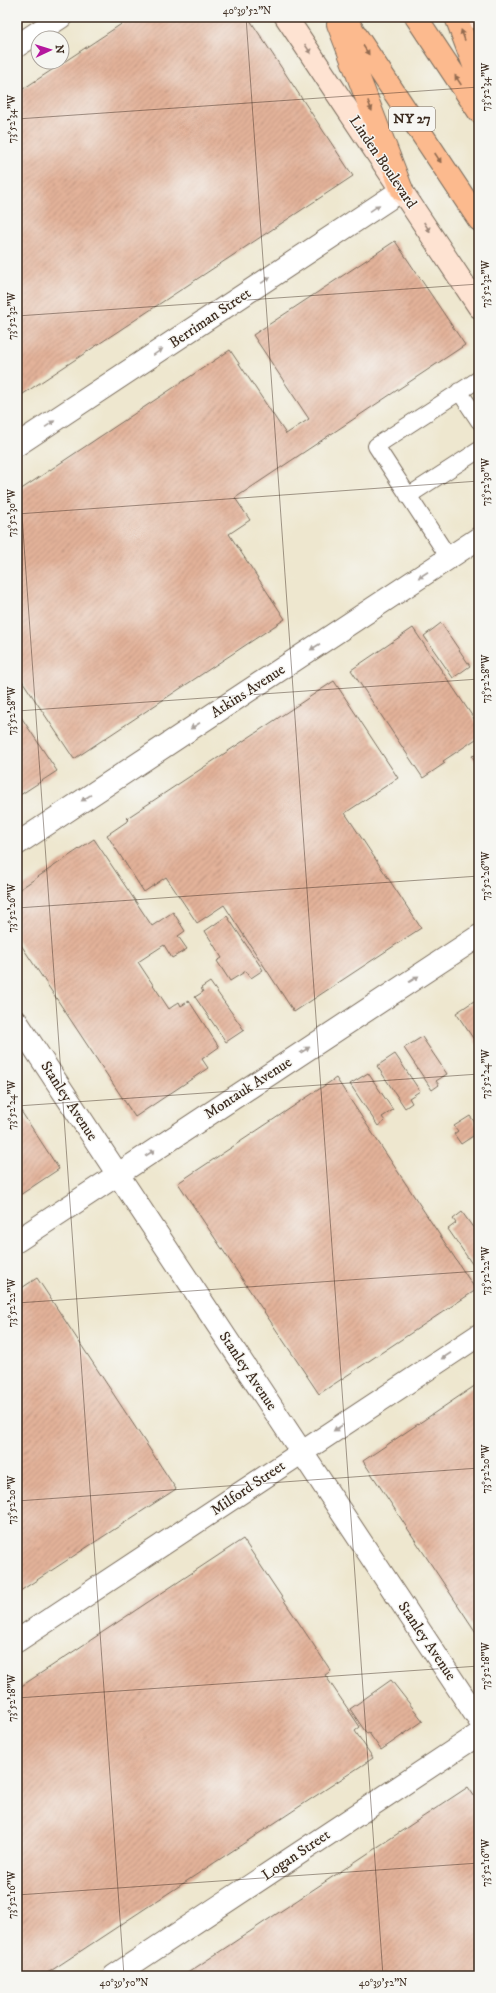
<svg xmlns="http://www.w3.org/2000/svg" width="496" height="1993" viewBox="0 0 496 1993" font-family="'IM FELL DW Pica',serif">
	<defs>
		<pattern id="building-hatch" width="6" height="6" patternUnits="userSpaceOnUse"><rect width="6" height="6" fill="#e3b29a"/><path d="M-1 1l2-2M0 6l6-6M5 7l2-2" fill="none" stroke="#b9917d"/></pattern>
	</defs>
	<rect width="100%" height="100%" fill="#f6f6f2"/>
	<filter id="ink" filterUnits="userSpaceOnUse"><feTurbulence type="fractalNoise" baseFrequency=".025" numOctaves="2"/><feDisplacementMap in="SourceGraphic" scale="8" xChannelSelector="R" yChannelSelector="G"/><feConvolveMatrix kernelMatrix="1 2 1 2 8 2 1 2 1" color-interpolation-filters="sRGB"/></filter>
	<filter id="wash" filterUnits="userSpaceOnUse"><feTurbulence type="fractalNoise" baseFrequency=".012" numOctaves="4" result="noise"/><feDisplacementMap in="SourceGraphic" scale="16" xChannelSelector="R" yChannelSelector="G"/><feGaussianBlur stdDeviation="0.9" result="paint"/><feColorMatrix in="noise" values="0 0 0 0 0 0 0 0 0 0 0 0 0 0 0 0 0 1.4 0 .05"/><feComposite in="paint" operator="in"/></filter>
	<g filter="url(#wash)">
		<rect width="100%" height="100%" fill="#eee7cf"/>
		<g id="blocks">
			<path fill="url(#building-hatch)" d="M 132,17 L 248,17 L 353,176 L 17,398 L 17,93 Z
				M 395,241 L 465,345 L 235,498 L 250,520 L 229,534 L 285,619 L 74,759 L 17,673 L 17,492 L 230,350 L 286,434 L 309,419 L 253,335 Z
				M 441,623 L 470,666 L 453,678 L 424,636 Z
				M 413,628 L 479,726 L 479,737 L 443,761 L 445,763 L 423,778 L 351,670 Z
				M 334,681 L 398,778 L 345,813 L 421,928 L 294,1012 L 224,905 L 197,923 L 166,877 L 144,892 L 107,835 L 129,820 L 127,818 Z
				M 17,711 L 57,771 L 17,797 Z
				M 479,754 L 479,767 L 472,756 Z
				M 94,839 L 152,926 L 173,912 L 185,931 L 178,936 L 187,949 L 172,958 L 164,945 L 138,962 L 169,1009 L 179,1002 L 181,1006 L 189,1001 L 219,1047 L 202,1059 L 208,1068 L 135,1117 L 17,939 L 17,891 Z
				M 227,916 L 263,970 L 251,978 L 246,971 L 230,981 L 217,961 L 222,958 L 205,931 Z
				M 210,982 L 244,1030 L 226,1042 L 195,997 L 203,992 L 201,988 Z
				M 474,1001 L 479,1009 L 479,1047 L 456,1013 Z
				M 422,1037 L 447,1074 L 436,1081 L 439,1085 L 432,1090 L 404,1048 Z
				M 395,1054 L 420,1091 L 409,1098 L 412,1103 L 405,1108 L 377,1066 Z
				M 368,1073 L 393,1110 L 382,1117 L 385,1121 L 378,1126 L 350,1084 Z
				M 336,1078 L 476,1290 L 319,1394 L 178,1183 Z
				M 17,1105 L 59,1169 L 17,1197 Z
				M 470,1116 L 479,1128 L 479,1132 L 461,1144 L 454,1134 L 458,1131 L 454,1126 Z
				M 462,1212 L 479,1236 L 479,1274 L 448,1229 L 456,1223 L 453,1219 Z
				M 37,1278 L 176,1489 L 17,1593 L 17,1291 Z
				M 479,1383 L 479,1637 L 363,1461 Z
				M 243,1539 L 331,1671 L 325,1675 L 360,1727 L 355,1731 L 373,1758 L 43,1976 L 17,1976 L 17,1689 Z
				M 391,1680 L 423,1721 L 381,1750 L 369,1733 L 367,1734 L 350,1709 Z
				M 468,1787 L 479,1803 L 479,1976 L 183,1976 Z"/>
		</g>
	</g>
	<g filter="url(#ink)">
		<use href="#blocks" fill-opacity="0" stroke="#7a6c5c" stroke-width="1"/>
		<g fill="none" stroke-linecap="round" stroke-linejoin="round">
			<g stroke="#7a6c5c" stroke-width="18">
				<path id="lane" d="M 459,391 L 479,421
					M 408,496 L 479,450
					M 449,558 L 376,446 L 479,379"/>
			</g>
			<g stroke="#7a6c5c" stroke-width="24">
				<path id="street" d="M 17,46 L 61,17
					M 17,445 L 402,190
					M 17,844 L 479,538
					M 17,1022 L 479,1720
					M 17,1241 L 479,936
					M 17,1641 L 479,1335
					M 114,1976 L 479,1734"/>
			</g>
			<g stroke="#7a6c5c" stroke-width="24">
				<path id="secondary" d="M 286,17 L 479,307
					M 478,17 L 479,19"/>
			</g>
			<g stroke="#7a6c5c" stroke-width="24">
				<path id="highway" d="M 344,17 L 479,220
					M 416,17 L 479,112
					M 456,17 L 479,79
					M 338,24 L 402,190"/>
			</g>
			<use href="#lane" stroke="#fff" stroke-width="16"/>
			<use href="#street" stroke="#fff" stroke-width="22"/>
			<use href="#secondary" stroke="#fee3d2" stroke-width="22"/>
			<use href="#highway" stroke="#fcba8e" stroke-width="22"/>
		</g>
		<defs><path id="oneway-solid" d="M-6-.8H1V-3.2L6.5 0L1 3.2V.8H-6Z"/></defs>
		<g fill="#926b50">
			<use href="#oneway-solid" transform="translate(463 35) rotate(-110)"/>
			<use href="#oneway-solid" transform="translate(366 50) rotate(57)"/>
			<use href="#oneway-solid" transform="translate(458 80) rotate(-123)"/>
			<use href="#oneway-solid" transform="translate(370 106) rotate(69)"/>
			<use href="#oneway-solid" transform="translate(438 158) rotate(57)"/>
		</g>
		<g fill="#9c8678">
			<use href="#oneway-solid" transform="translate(308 49) rotate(56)"/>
			<use href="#oneway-solid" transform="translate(427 227) rotate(57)"/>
		</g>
		<g fill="#a79f9a">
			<use href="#oneway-solid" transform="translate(375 208) rotate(-34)"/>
			<use href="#oneway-solid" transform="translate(266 280) rotate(-34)"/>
			<use href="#oneway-solid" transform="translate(158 352) rotate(-34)"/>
			<use href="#oneway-solid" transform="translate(50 424) rotate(-34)"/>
			<use href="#oneway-solid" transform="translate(423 575) rotate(147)"/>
			<use href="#oneway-solid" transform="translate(315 647) rotate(147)"/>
			<use href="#oneway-solid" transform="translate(195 726) rotate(147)"/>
			<use href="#oneway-solid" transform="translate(86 798) rotate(147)"/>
			<use href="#oneway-solid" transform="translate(414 979) rotate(-33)"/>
			<use href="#oneway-solid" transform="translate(305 1050) rotate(-33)"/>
			<use href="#oneway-solid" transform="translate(150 1153) rotate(-33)"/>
			<use href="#oneway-solid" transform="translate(446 1356) rotate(147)"/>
			<use href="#oneway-solid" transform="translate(338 1428) rotate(147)"/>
		</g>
	</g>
	<path fill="none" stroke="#3b2a1e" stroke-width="1" stroke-opacity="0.45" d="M 246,17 L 383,1976M 17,119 L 479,87M 17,316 L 479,284M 17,444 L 124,1976M 17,514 L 479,481M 17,711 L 479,679M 17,908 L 479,876M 17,1106 L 479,1074M 17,1303 L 479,1271M 17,1501 L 479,1468M 17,1698 L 479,1666M 17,1895 L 479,1863"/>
	<g text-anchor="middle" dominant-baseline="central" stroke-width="3" stroke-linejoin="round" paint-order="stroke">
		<rect fill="#f6f6f2" stroke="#73675e" stroke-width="1" x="389" y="107" width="46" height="24" rx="3"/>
		<g font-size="14" font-weight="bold" fill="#3b2a1e">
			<text x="412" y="119">NY 27</text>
		</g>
		<g font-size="15" fill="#3b2a1e" stroke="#f6f6f2">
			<text transform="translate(383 162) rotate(56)">Linden Boulevard</text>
			<text transform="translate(210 318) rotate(-34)">Berriman Street</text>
			<text transform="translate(248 691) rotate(-33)">Atkins Avenue</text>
			<text transform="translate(248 1088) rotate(-33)">Montauk Avenue</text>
			<text transform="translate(69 1101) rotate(57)">Stanley Avenue</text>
			<text transform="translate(248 1371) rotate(56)">Stanley Avenue</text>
			<text transform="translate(248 1488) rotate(-34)">Milford Street</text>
			<text transform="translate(427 1641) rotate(56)">Stanley Avenue</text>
			<text transform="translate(296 1855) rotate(-34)">Logan Street</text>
		</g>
	</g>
	<rect width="496" height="1993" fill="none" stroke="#f6f6f2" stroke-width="44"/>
	<g transform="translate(50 50) rotate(86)"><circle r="19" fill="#f6f6f2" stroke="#aba49d"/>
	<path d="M0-3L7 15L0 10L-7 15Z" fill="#b5179e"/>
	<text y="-6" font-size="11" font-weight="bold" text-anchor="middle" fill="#3b2a1e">N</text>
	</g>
	<rect x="22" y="22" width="452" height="1949" fill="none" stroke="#3b2a1e" stroke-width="1.5"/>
	<g font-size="10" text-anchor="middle" fill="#3b2a1e">
		<text x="247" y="14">40°39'52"N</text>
		<text transform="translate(485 87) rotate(-90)" y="4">73°52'34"W</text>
		<text transform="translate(11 119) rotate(-90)" y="4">73°52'34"W</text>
		<text transform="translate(485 284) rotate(-90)" y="4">73°52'32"W</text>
		<text transform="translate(11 316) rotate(-90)" y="4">73°52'32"W</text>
		<text transform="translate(485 482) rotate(-90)" y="4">73°52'30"W</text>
		<text transform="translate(11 513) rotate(-90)" y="4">73°52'30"W</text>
		<text transform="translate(485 679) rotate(-90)" y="4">73°52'28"W</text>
		<text transform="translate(11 711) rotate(-90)" y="4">73°52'28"W</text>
		<text transform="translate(485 876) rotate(-90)" y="4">73°52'26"W</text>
		<text transform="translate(11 908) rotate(-90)" y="4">73°52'26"W</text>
		<text transform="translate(485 1074) rotate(-90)" y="4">73°52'24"W</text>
		<text transform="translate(11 1105) rotate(-90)" y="4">73°52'24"W</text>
		<text transform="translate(485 1271) rotate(-90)" y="4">73°52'22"W</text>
		<text transform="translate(11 1303) rotate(-90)" y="4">73°52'22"W</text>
		<text transform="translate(485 1469) rotate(-90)" y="4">73°52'20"W</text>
		<text transform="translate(11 1500) rotate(-90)" y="4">73°52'20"W</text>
		<text transform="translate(485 1666) rotate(-90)" y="4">73°52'18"W</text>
		<text transform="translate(11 1698) rotate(-90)" y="4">73°52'18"W</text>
		<text transform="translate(485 1863) rotate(-90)" y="4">73°52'16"W</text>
		<text transform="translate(11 1895) rotate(-90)" y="4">73°52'16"W</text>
		<text x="124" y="1986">40°39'50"N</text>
		<text x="383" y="1986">40°39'52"N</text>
	</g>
</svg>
